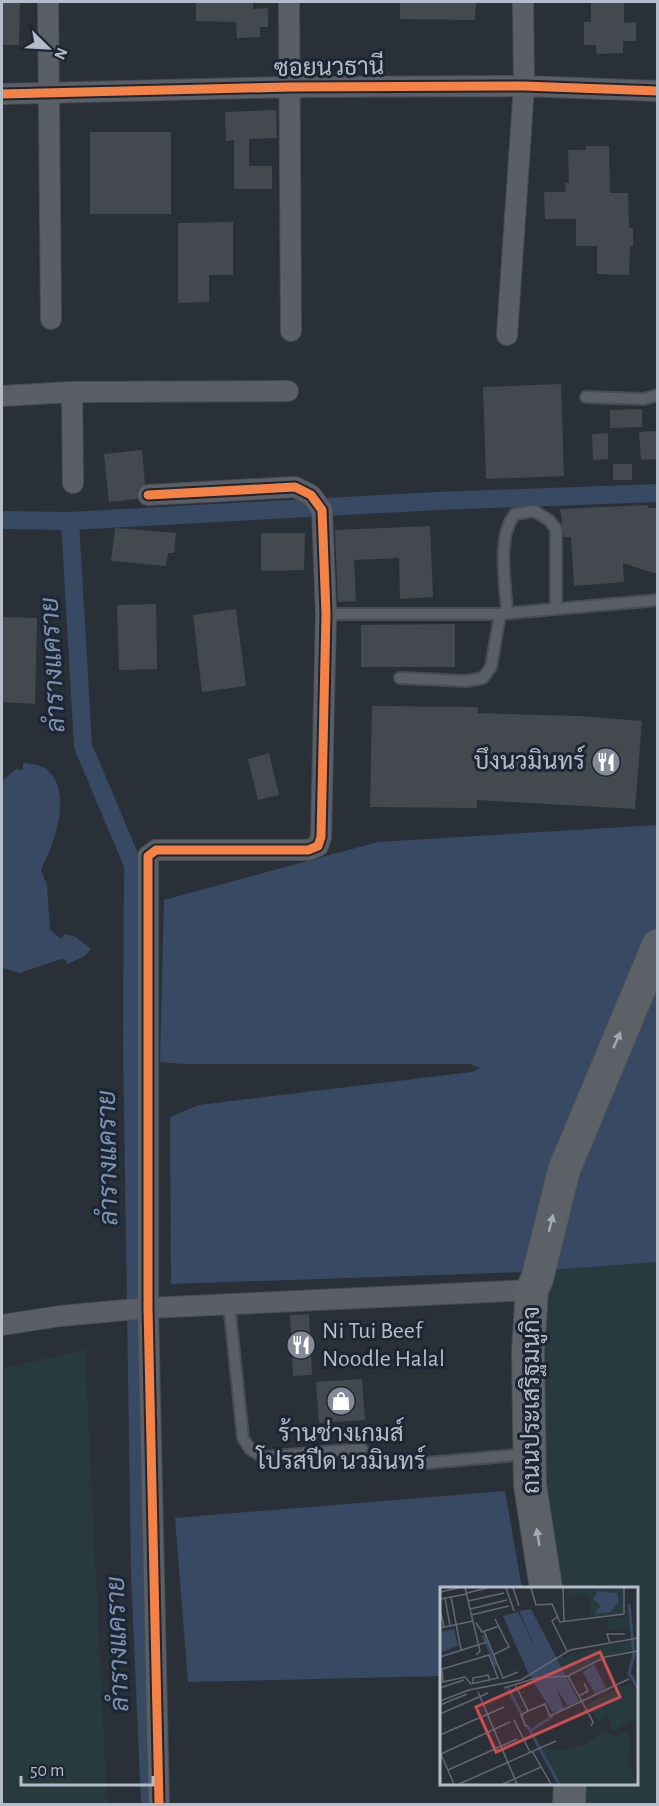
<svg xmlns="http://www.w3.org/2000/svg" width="659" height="1806" viewBox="0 0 659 1806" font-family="'Alegreya Sans',Sarabun,sans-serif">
	<rect width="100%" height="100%" fill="#2a3038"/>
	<path fill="#273a3e" d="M 657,1262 L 657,1804 L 576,1804 L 577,1784 L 636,1784 L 636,1588 L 535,1588 L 511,1471 L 524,1272 Z
		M 85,1349 L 107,1804 L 2,1804 L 2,1369 Z"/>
	<path fill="#384963" d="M 23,763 C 29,764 40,764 46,769 C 74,790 54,845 41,870 L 47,885 L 50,930 L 61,939 L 65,934 L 76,937 L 91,949 L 85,956 L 67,964 L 66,960 L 61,959 L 20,973 L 2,968 L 2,781 L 16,769 L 23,770 Z
		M 657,825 L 657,1262 L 524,1272 L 171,1284 L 170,1117 L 199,1105 L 472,1072 L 480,1068 L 470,1064 L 183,1064 L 160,1062 L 164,900 L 378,842 Z
		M 505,1491 L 522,1588 L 442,1588 L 441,1676 L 188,1682 L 175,1518 Z"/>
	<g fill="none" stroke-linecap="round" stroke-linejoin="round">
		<path stroke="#384963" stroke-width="18" d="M 2,520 L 70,521 L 437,501 L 658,493
			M 70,521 L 83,746 L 133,865 L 132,1043 L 140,1574 L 150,1801"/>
	</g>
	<path fill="#444950" d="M 2,2 L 20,2 L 19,45 L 2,45 Z
		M 196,2 L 253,2 L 253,9 L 268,8 L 268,27 L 260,27 L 260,37 L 237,38 L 236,22 L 196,21 Z
		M 400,2 L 476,2 L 475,20 L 400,19 Z
		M 591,2 L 624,2 L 624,23 L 636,22 L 636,41 L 623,41 L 623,53 L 597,54 L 596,45 L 584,45 L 584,22 L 591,22 Z
		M 276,110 L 277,138 L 249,139 L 249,166 L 272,166 L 272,189 L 234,189 L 234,140 L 226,141 L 225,112 Z
		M 90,132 L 171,132 L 171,214 L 90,214 Z
		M 586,146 L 609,146 L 610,193 L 628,193 L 629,228 L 633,228 L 633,246 L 630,246 L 629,275 L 597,274 L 597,246 L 576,246 L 576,219 L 545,219 L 544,192 L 566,192 L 565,183 L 569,183 L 568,150 L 586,150 Z
		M 233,222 L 233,275 L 209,275 L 209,302 L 178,303 L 178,223 Z
		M 561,384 L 564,476 L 486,479 L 483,387 Z
		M 642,409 L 642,427 L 610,428 L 610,410 Z
		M 657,431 L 657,459 L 641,460 L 639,432 Z
		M 608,433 L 608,459 L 593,460 L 592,434 Z
		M 142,450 L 145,484 L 137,490 L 137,499 L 109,502 L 104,454 Z
		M 613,464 L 632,464 L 632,480 L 613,480 Z
		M 648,505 L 648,508 L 657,508 L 657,574 L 623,563 L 624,582 L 574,586 L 571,537 L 564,537 L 560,509 Z
		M 430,526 L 433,597 L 400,599 L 399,558 L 354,560 L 356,601 L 338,602 L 335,530 Z
		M 115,528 L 176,533 L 174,553 L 168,553 L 166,566 L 111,561 Z
		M 261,533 L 305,533 L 304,570 L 261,571 Z
		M 156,604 L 157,669 L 119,670 L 117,605 Z
		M 236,609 L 246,686 L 202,692 L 193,615 Z
		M 2,617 L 37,618 L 35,704 L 2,702 Z
		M 455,624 L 455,667 L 361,667 L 361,625 Z
		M 372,706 L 478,707 L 478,713 L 578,716 L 642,721 L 635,809 L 477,800 L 477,808 L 370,807 Z
		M 269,753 L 279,795 L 258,800 L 248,759 Z
		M 309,1314 L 312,1375 L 293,1376 L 290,1315 Z
		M 362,1379 L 365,1420 L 319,1423 L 316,1382 Z"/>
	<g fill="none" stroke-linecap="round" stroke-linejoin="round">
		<g stroke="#484c53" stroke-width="14">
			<path id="service" d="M 586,397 L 644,399 L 658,395
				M 507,613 C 506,585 496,537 515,514 L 534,511 L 549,520 L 556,529 L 556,609
				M 326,614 L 500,614 L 658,600
				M 400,678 L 467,681 L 483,678 L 491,667 L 500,614
				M 229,1304 L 243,1438 L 250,1449 L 263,1457 L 362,1449
				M 427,1463 L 528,1454"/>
		</g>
		<g stroke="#484c53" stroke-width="22">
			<path id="minor" d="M 48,2 L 51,319
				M 289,2 L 291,331
				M 2,94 L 290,87 L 524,86 L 658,91
				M 507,335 L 524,86 L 523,2
				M 72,392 L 73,483
				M 2,396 L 72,392 L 288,391
				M 148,495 L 295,487 L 311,495 L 322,510 L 326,614 L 321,837 L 318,846 L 308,850 L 156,850 L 148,856 L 148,1308 L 159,1804
				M 2,1325 L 60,1316 L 148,1308 L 532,1290"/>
		</g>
		<g stroke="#484c55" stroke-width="34">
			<path id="primary" d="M 546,1588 L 530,1485 L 528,1351 L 532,1290 L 537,1279 L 564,1170 L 658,945
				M 569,1804 L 570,1784"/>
		</g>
		<use href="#service" stroke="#5a5e66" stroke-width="10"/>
		<use href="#minor" stroke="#5a5e66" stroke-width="20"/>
		<use href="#primary" stroke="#5c6168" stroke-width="32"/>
		<g stroke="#1d2633" stroke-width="13">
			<path id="cycleway" d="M 2,94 L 290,87 L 524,86 L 658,91
				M 148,495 L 295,487 L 311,495 L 322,510 L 326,614 L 321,837 L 318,846 L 308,850 L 156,850 L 148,856 L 148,1308 L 159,1804"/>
		</g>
		<use href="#cycleway" stroke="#f48246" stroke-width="9"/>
	</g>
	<defs><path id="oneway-solid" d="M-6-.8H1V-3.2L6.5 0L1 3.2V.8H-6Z" transform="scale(1.5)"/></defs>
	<g fill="#a2aab6">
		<use href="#oneway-solid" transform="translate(617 1040) rotate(-66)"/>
		<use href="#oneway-solid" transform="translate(551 1223) rotate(-76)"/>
		<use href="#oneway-solid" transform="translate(538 1537) rotate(-99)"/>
	</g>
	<defs>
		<g id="restaurant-disc" transform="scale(1.5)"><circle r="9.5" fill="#848b96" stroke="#1d2633"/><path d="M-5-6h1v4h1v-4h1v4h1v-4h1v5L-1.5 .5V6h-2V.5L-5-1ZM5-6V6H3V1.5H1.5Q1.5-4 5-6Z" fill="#fff"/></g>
		<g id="shop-disc" transform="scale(1.5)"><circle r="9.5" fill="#848b96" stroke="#1d2633"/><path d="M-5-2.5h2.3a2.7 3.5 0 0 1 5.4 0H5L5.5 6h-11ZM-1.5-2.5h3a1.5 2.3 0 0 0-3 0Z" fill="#fff"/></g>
	</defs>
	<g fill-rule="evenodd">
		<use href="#restaurant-disc" x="606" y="762"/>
		<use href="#restaurant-disc" x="301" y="1345"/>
		<use href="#shop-disc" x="341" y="1401"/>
	</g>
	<g text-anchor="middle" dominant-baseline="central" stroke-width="6" stroke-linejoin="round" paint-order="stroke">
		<g font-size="24" fill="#b4bcc9" stroke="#1d2633">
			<text transform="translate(329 68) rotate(-1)">ซอยนวธานี</text>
			<text transform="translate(532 1400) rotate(-90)">ถนนประเสริฐมนูกิจ</text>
		</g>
		<g font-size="24" fill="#b4bcc9" stroke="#1d2633" text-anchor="end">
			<text x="585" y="762">บึงนวมินทร์</text>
			<text x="322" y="1331" text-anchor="start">Ni Tui Beef<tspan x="322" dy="28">Noodle Halal</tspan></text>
			<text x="341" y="1434" text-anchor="middle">ร้านช่างเกมส์<tspan x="341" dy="28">โปรสปีด นวมินทร์</tspan></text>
		</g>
		<g font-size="26" font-style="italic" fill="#7c92b1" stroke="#1d2633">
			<text transform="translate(53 665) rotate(-93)">ลำรางแคราย</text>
			<text transform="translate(108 1158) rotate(-91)">ลำรางแคราย</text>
			<text transform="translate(118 1644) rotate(-92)">ลำรางแคราย</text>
		</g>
	</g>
	<g transform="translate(440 1587)">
		<rect width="198" height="198" fill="#2a3038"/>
		<path d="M 183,1 L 183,27 L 151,31 L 149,8 L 127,9 L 127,2 ZM 190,29 L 192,40 L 169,43 L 168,32 ZM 192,53 L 193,64 L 175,67 L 127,90 L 117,71 ZM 190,96 L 198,107 L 198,131 L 173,144 L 168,129 L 158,134 L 146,118 ZM 166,143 L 174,151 L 187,144 L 191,161 L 187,173 L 198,197 L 120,197 L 100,164 L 105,160 L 118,164 L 145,157 Z" fill="#273a3e"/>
		<path d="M 158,4 L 177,6 L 179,14 L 171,25 L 154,27 L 161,19 L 153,12 ZM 91,22 L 139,114 L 128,119 L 116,101 L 124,122 L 113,126 L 89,88 L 63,29 L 78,25 L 98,67 L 79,24 ZM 14,42 L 18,59 L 0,66 L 0,45 ZM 154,77 L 166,101 L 155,107 L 143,85 Z" fill="#384963"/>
		<path fill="none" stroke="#384963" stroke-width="3" d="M 189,17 L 194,68 L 189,86 L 198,101M 43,48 L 56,79M 68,101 L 83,130M 87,138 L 119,197M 90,144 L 113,129"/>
		<path fill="none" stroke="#616872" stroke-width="1.5" d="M 25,1 L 40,64 L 36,68M 66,1 L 74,24M 73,1 L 79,19M 91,1 L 96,18 L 112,17 L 120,35 L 184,27 L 184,1M 123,1 L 124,34M 0,5 L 18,1M 27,6 L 47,1M 11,10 L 21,63M 5,11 L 10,39M 0,12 L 27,7M 28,14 L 64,6M 0,22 L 4,40M 30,22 L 67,13M 31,28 L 69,19M 117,30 L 112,34 L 127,64M 36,36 L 42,45 L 59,39M 0,41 L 33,34M 44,44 L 63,91 L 78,85M 170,56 L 167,47 L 185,47M 49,68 L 58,91 L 31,97 L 25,90 L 3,95 L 2,82 ZM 53,68 L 69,60 L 55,32M 0,70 L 47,55M 128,89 L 153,135 L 151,139M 33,97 L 33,91 L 48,88 L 50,94M 76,99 L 88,124M 0,101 L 24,93M 64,101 L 96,91 L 128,89 L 165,70 L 198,64M 38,105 L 77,197M 139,109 L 148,104 L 144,96M 0,114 L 29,103 L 81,93 L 130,63 L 198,51M 0,118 L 27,107M 0,127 L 48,106M 74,133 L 90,165M 86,140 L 81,128 L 88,124 L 105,117 L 110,129 L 189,92M 0,148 L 64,120M 92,164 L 111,197M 0,165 L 14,197M 1,167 L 70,135M 8,183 L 77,152M 19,197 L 116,154M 63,197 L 101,180"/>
		<path fill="#ce4d50" fill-opacity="0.15" stroke="#ce4d50" stroke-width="3" d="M 160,65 L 180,110 L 56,165 L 36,120 Z"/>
		<rect width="198" height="198" fill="none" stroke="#b4bcc9" stroke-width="3"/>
	</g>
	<rect width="659" height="1806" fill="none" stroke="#b4bcc9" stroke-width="6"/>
	<g transform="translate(48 48) rotate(114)" stroke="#1d2633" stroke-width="4.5" paint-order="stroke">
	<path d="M0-4.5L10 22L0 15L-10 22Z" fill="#b4bcc9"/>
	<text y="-9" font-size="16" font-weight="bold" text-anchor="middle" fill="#b4bcc9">N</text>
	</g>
	<path d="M21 1776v9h132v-9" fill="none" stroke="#b4bcc9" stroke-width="3"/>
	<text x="30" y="1776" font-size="18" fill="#b4bcc9" stroke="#1d2633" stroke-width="4.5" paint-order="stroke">50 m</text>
</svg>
